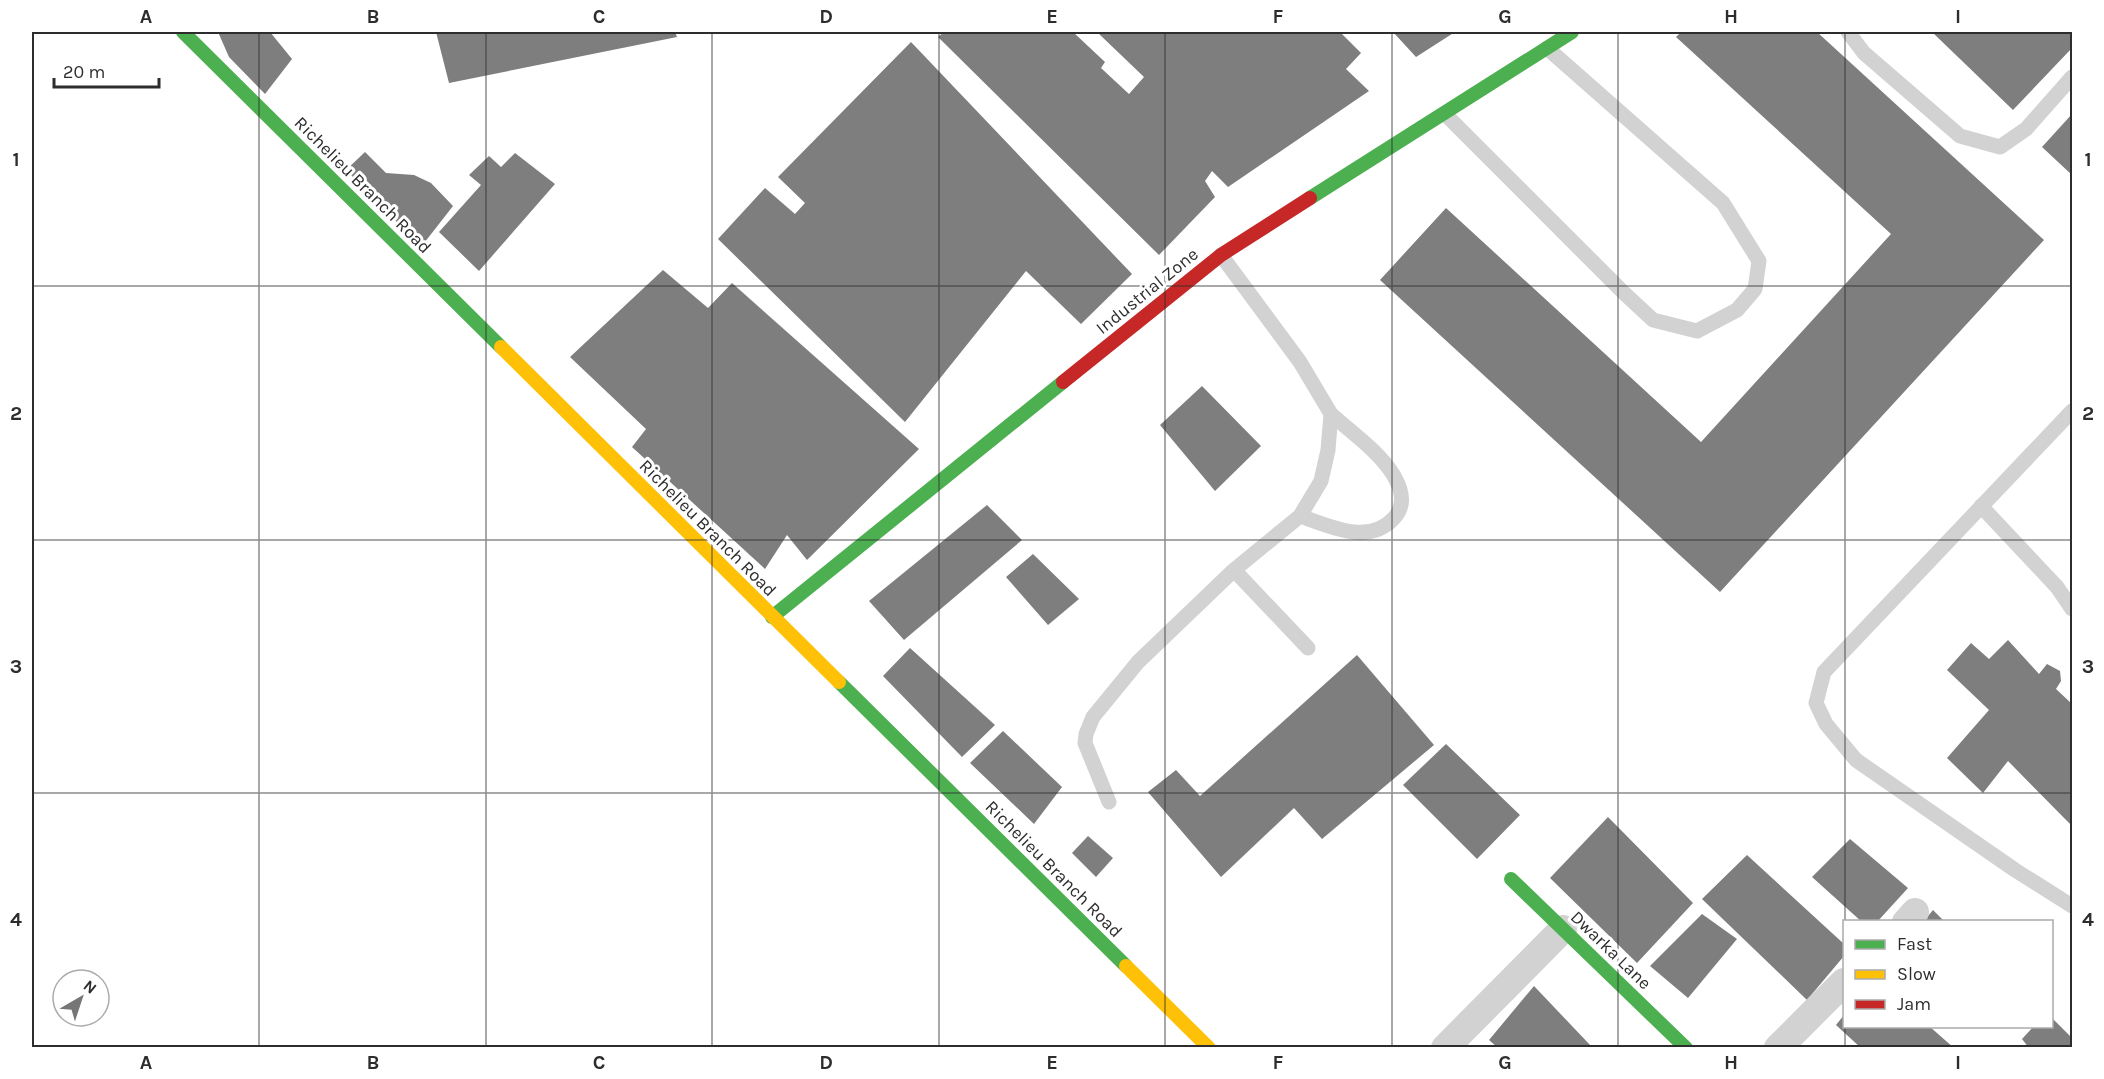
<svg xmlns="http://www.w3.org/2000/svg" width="2104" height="1079" viewBox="0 0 2104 1079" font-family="Karla,sans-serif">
	<rect width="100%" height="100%" fill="#fff"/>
	<path fill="#7e7e7e" d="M 218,32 L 270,32 L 292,59 L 265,94 L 229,57 Z
		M 436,32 L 675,32 L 677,37 L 449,83 Z
		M 944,32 L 1073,32 L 1105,62 L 1101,68 L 1129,94 L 1144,77 L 1097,32 L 1340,32 L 1361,53 L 1346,69 L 1369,91 L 1228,187 L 1212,171 L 1205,181 L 1215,197 L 1159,255 L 938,37 Z
		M 1393,32 L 1455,32 L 1416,57 Z
		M 1681,32 L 1817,32 L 2044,240 L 1720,592 L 1380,280 L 1446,208 L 1701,442 L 1891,234 L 1676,37 Z
		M 1932,32 L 2072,32 L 2072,48 L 2013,110 Z
		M 911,42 L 1132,274 L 1081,324 L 1026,271 L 905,422 L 718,239 L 765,188 L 795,214 L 805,203 L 778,177 Z
		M 2072,114 L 2072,175 L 2042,147 Z
		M 365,152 L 386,173 L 414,175 L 431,183 L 453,206 L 421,247 L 346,170 Z
		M 515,153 L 555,184 L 479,271 L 439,232 L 481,185 L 469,175 L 489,156 L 501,167 Z
		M 663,270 L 708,308 L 732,283 L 919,449 L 807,560 L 787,535 L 765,569 L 632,447 L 646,429 L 570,357 Z
		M 1202,386 L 1261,446 L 1215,491 L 1160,425 Z
		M 987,505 L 1022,540 L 904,640 L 869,601 Z
		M 1033,554 L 1079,599 L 1048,625 L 1006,577 Z
		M 2008,640 L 2039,674 L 2047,664 L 2060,671 L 2061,681 L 2056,689 L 2072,704 L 2072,826 L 2008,761 L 1983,793 L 1947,758 L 1989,710 L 1947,670 L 1971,643 L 1989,659 Z
		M 910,648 L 995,725 L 962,757 L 883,676 Z
		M 1357,655 L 1434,745 L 1322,839 L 1294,808 L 1221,877 L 1148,792 L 1176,770 L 1200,796 Z
		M 1003,731 L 1062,787 L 1034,824 L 970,763 Z
		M 1446,744 L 1520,815 L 1477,859 L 1403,785 Z
		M 1608,817 L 1693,903 L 1637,963 L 1550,878 Z
		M 1088,836 L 1113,858 L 1096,877 L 1072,853 Z
		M 1850,839 L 1908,888 L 1877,922 L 1862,922 L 1812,877 Z
		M 1747,855 L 1844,944 L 1844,956 L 1807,1000 L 1702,899 Z
		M 1933,910 L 1945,922 L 1923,922 Z
		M 1702,914 L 1737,939 L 1688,998 L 1650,966 Z
		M 1534,986 L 1591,1046 L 1589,1048 L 1498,1048 L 1489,1040 Z
		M 1844,1015 L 1844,1026 L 1929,1026 L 1954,1048 L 1861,1048 L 1836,1025 Z
		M 2052,1018 L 2072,1038 L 2072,1048 L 2029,1048 L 2022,1039 L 2034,1026 L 2052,1026 Z"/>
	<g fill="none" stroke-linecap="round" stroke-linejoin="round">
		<path stroke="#d2d2d2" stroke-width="15" d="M 1848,32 L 1864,53 L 1960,136 L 2000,147 L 2026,129 L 2072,77
			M 1445,114 L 1624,293 L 1653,320 L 1697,331 L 1737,310 L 1755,289 L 1759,261 L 1723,203 L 1547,48
			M 2072,411 L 1824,672 L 1816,703 L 1826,724 L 1856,760 L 2015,870 L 2072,906
			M 1981,506 L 2057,587 L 2072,609
			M 1300,516 C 1329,526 1369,546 1394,518 C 1406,505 1402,490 1394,476 C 1380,452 1351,432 1331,414
			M 1234,570 L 1308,648
			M 1109,802 L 1085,743 L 1086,734 L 1093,717 L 1138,662 L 1234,570 L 1300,516 L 1321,481 L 1328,450 L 1331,414 L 1300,362 L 1221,255"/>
		<path stroke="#d2d2d2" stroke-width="28" d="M 1906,922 L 1915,912
			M 1445,1048 L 1563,929
			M 1778,1048 L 1844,982"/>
		<path stroke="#4caf50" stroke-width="14" d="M 183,32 L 501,347
			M 1310,198 L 1572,32
			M 772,617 L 1063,382
			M 839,682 L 1126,966
			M 1511,879 L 1686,1048"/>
		<path stroke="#ffc107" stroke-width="14" d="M 501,347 L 839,682
			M 1126,966 L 1209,1048"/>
		<path stroke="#c62828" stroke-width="14" d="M 1063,382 L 1221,255 L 1310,198"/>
	</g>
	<path fill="none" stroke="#2d2d2d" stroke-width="1.5" stroke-opacity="0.55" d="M 259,32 L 259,1048M 486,32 L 486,1048M 712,32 L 712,1048M 939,32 L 939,1048M 1165,32 L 1165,1048M 1392,32 L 1392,1048M 1618,32 L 1618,1048M 1845,32 L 1845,922M 32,286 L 2072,286M 32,540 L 2072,540M 32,793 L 2072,793M 1845,1026 L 1845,1048"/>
	<g text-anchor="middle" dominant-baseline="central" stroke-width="6" stroke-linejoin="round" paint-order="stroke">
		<g font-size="18" fill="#2d2d2d" stroke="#fff">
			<text transform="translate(363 185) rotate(45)">Richelieu Branch Road</text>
			<text transform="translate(1147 291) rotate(-39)">Industrial Zone</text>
			<text transform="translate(708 528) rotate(45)">Richelieu Branch Road</text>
			<text transform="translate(1054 869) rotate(45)">Richelieu Branch Road</text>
			<text transform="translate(1611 950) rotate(44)">Dwarka Lane</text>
		</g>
	</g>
	<rect width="2104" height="1079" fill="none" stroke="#ffffff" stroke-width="66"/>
	<rect x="1843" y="920" width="210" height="108" fill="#ffffff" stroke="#ababab" stroke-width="1.5"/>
	<rect x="1855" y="940" width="30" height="9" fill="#4caf50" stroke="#ababab" stroke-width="1.5"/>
	<text x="1897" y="950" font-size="18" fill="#2d2d2d">Fast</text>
	<rect x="1855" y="970" width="30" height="9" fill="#ffc107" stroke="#ababab" stroke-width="1.5"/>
	<text x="1897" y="980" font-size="18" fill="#2d2d2d">Slow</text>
	<rect x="1855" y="1000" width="30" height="9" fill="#c62828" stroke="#ababab" stroke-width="1.5"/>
	<text x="1897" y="1010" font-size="18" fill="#2d2d2d">Jam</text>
	<g transform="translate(81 998) rotate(39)"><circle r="28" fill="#ffffff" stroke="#ababab" stroke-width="1.5"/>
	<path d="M0-4.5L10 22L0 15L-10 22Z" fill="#767676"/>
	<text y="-9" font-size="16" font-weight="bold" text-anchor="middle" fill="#2d2d2d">N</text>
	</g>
	<path d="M54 78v9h105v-9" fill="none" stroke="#2d2d2d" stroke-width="3"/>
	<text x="63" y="78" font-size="18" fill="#2d2d2d" stroke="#ffffff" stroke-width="4.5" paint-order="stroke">20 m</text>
	<rect x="33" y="33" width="2038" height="1013" fill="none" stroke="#2d2d2d" stroke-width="2"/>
	<g font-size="20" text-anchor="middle" font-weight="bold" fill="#2d2d2d">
		<text x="146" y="23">A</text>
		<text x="373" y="23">B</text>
		<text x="599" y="23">C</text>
		<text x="826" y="23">D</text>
		<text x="1052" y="23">E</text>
		<text x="1278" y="23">F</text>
		<text x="1505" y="23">G</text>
		<text x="1731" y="23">H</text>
		<text x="1958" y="23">I</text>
		<text x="16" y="166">1</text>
		<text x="2088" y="166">1</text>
		<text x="16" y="420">2</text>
		<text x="2088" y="420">2</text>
		<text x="16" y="673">3</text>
		<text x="2088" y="673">3</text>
		<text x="16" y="926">4</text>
		<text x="2088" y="926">4</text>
		<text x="146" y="1069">A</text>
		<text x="373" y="1069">B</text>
		<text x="599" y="1069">C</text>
		<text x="826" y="1069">D</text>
		<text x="1052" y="1069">E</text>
		<text x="1278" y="1069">F</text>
		<text x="1505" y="1069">G</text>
		<text x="1731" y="1069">H</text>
		<text x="1958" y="1069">I</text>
	</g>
</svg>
